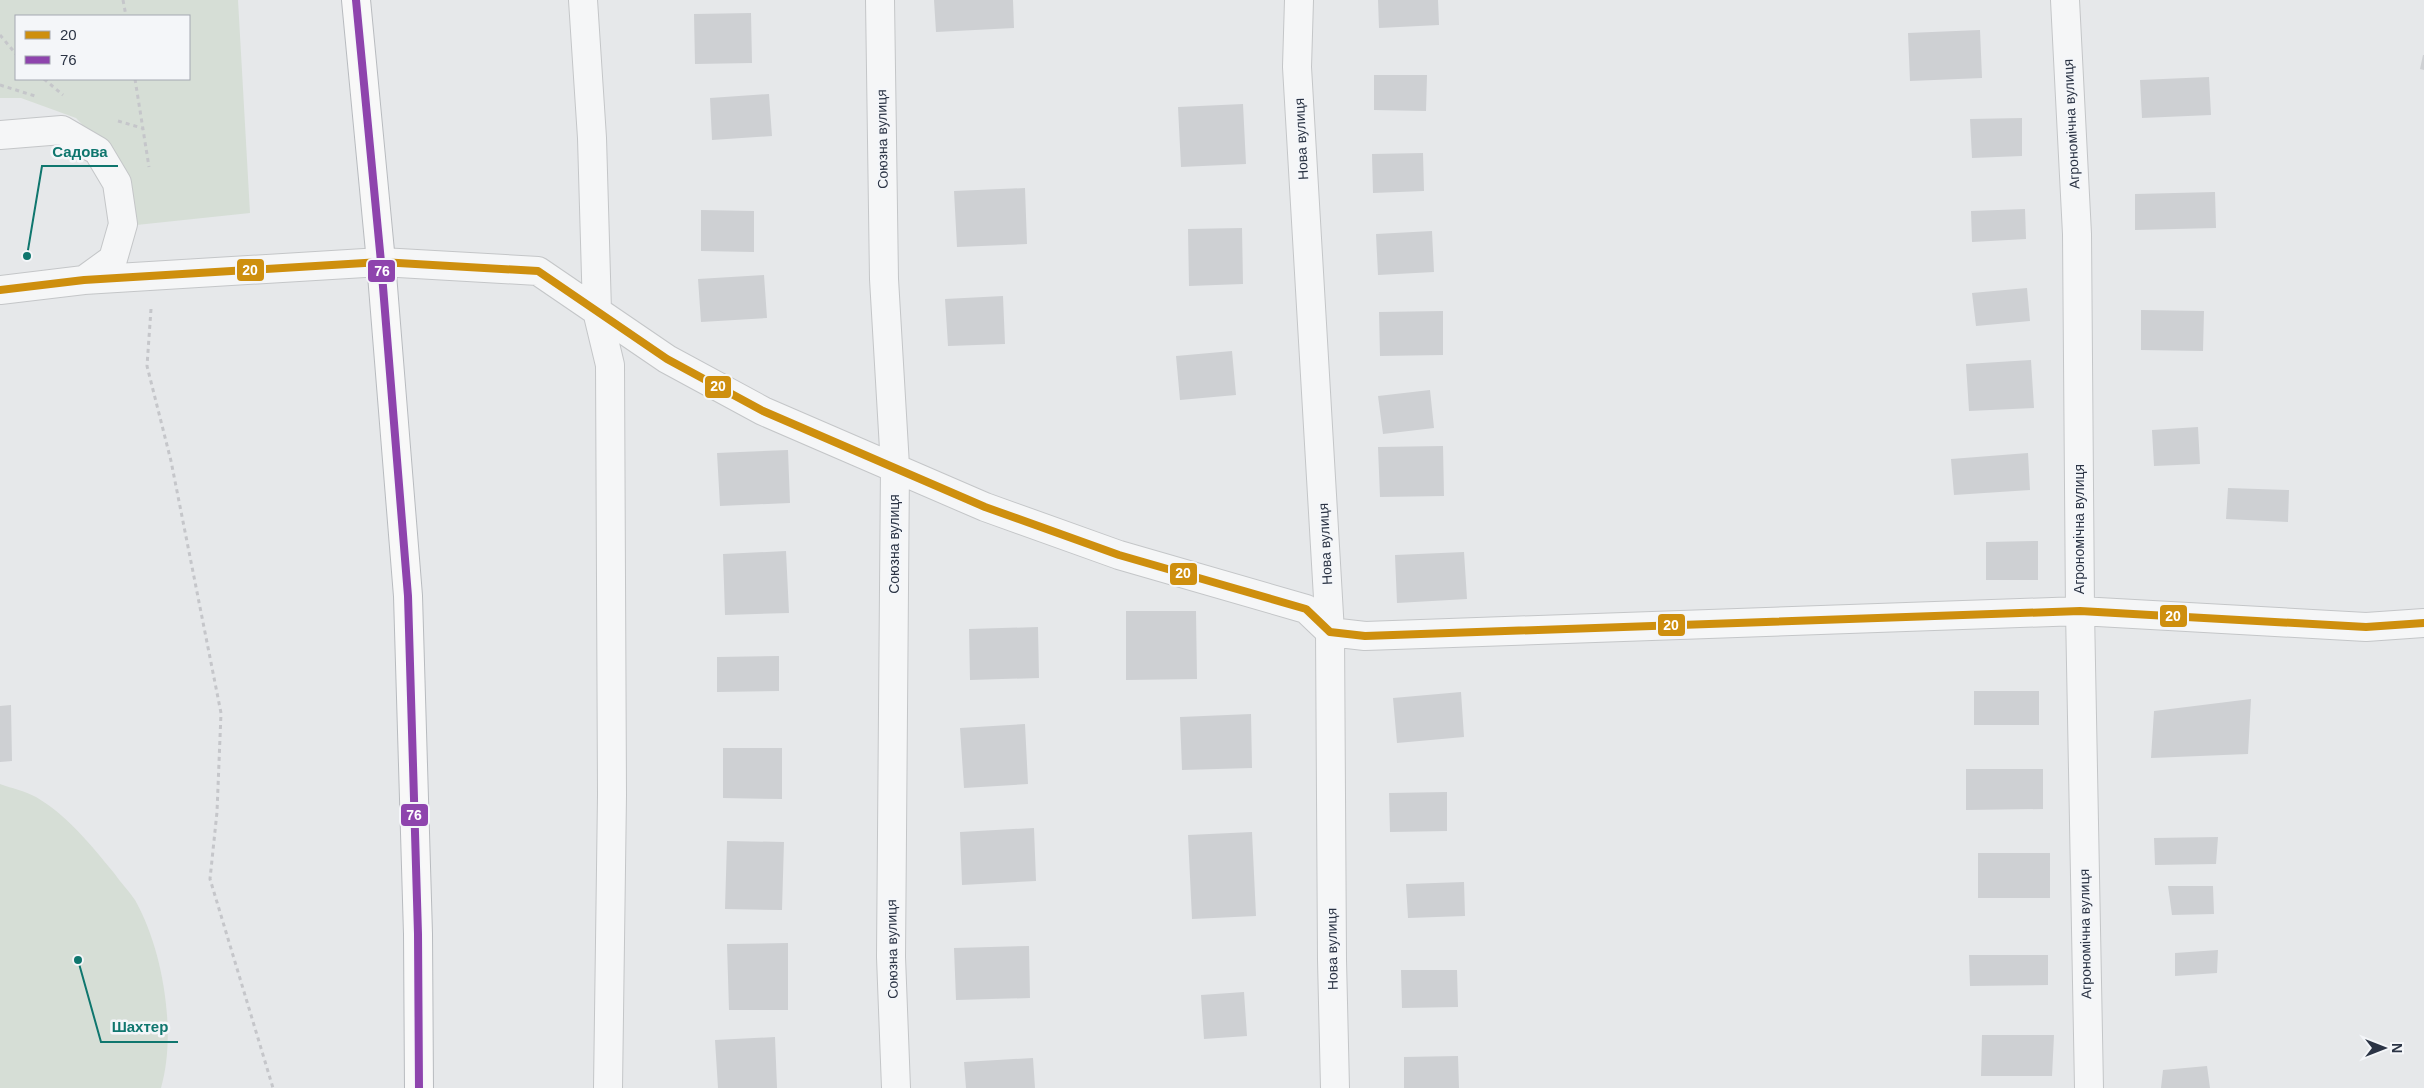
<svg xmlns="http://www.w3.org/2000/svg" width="2424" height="1088" viewBox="0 0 2424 1088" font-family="Helvetica,sans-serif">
	<rect width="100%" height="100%" fill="#e6e8ea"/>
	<path fill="#d6ded6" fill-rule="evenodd" d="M 0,0 L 238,0 L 250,213 L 127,226 L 98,141 L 76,118 L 21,98 L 0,98 ZM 16,16 L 189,16 L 189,79 L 16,79 Z
		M 0,784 C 11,788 25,791 36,797 C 68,816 90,844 114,873 C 120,882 129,891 135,900 C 163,949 177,1033 161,1088 L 0,1088 Z"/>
	<path fill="#ced0d3" d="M 934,0 L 1013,0 L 1014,28 L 936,32 Z
		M 1378,0 L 1438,0 L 1439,25 L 1379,28 Z
		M 751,13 L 752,63 L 695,64 L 694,14 Z
		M 1980,30 L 1982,78 L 1910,81 L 1908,33 Z
		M 2423,55 L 2424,55 L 2424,70 L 2420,69 Z
		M 1374,75 L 1427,75 L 1426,111 L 1374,110 Z
		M 2209,77 L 2211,115 L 2142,118 L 2140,80 Z
		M 769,94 L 772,136 L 712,140 L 710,98 Z
		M 1243,104 L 1246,164 L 1181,167 L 1178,107 Z
		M 2022,118 L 2022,156 L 1972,158 L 1970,119 Z
		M 1423,153 L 1424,191 L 1373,193 L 1372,154 Z
		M 1025,188 L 1027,244 L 957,247 L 954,191 Z
		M 2215,192 L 2216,228 L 2135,230 L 2135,194 Z
		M 2025,209 L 2026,239 L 1972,242 L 1971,211 Z
		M 701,210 L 754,211 L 754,252 L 701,251 Z
		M 1242,228 L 1243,284 L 1189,286 L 1188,229 Z
		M 1432,231 L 1434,272 L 1378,275 L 1376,234 Z
		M 764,275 L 767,318 L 701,322 L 698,279 Z
		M 2027,288 L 2030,321 L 1976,326 L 1972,293 Z
		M 1003,296 L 1005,344 L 948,346 L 945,299 Z
		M 2141,310 L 2204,311 L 2203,351 L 2141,350 Z
		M 1443,311 L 1443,355 L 1380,356 L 1379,312 Z
		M 1232,351 L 1236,395 L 1180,400 L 1176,356 Z
		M 2031,360 L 2034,408 L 1969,411 L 1966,364 Z
		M 1430,390 L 1434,428 L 1383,434 L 1378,396 Z
		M 2198,427 L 2200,464 L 2154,466 L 2152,430 Z
		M 1443,446 L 1444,496 L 1380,497 L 1378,447 Z
		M 788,450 L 790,503 L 720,506 L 717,453 Z
		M 2028,453 L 2030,490 L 1954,495 L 1951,459 Z
		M 2228,488 L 2289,490 L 2288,522 L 2226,519 Z
		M 2038,541 L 2038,580 L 1986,580 L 1986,542 Z
		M 786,551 L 789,613 L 725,615 L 723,554 Z
		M 1464,552 L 1467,599 L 1397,603 L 1395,555 Z
		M 1126,611 L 1196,611 L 1197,679 L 1126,680 Z
		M 1038,627 L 1039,678 L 970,680 L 969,629 Z
		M 779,656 L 779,691 L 717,692 L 717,657 Z
		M 1974,691 L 2039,691 L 2039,725 L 1974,725 Z
		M 1461,692 L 1464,737 L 1397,743 L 1393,698 Z
		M 2251,699 L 2248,754 L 2151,758 L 2154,711 Z
		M 11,705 L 12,761 L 0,762 L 0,706 Z
		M 1251,714 L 1252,768 L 1182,770 L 1180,717 Z
		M 1025,724 L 1028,784 L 964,788 L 960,728 Z
		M 723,748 L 782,748 L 782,799 L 723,798 Z
		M 1966,769 L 2043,769 L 2043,809 L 1966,810 Z
		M 1447,792 L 1447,831 L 1390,832 L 1389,793 Z
		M 1034,828 L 1036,881 L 962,885 L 960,832 Z
		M 1252,832 L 1256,916 L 1192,919 L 1188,835 Z
		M 2218,837 L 2216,864 L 2155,865 L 2154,838 Z
		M 727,841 L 784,842 L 782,910 L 725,909 Z
		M 1978,853 L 2050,853 L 2050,898 L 1978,898 Z
		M 1464,882 L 1465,916 L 1408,918 L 1406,884 Z
		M 2168,886 L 2213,886 L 2214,914 L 2172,915 Z
		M 788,943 L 788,1010 L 729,1010 L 727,944 Z
		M 1029,946 L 1030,998 L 956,1000 L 954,948 Z
		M 2218,950 L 2217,973 L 2175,976 L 2175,953 Z
		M 1969,955 L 2048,955 L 2048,985 L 1970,986 Z
		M 1401,970 L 1457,970 L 1458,1007 L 1402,1008 Z
		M 1244,992 L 1247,1036 L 1204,1039 L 1201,995 Z
		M 1982,1035 L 2054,1035 L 2052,1076 L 1981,1076 Z
		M 775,1037 L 777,1088 L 718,1088 L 715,1040 Z
		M 1458,1056 L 1459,1088 L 1404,1088 L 1404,1057 Z
		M 1033,1058 L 1035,1088 L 966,1088 L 964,1062 Z
		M 2207,1066 L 2210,1088 L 2161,1088 L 2163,1070 Z"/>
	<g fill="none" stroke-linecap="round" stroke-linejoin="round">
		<g stroke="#c4c6c8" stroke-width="30">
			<path id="minor" d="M 583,0 L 592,138 L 597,311 L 610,365 L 612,795 L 608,1088
				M 880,0 L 884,279 L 895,466 L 891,957 L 896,1088
				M 1299,0 L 1297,67 L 1330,632 L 1332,960 L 1335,1088
				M 2065,0 L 2077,234 L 2080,611 L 2089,1088
				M 0,135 L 62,130 L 98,151 L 117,183 L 123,224 L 113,259 L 84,280
				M 0,290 L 84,280 L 381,262 L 538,271 L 667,359 L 763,411 L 985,507 L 1119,555 L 1306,609 L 1330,632 L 1365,636 L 2080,611 L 2366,627 L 2424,623"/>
		</g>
		<g stroke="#b8bbbf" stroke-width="30">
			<path id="highway" d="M 356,0 L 381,262 L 408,596 L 418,934 L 419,1088"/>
		</g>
		<path stroke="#c5c6ca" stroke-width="3" stroke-dasharray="4 4" stroke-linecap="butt" d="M 123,0 L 126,16
			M 0,35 L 16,54
			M 44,79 L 63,95
			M 135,79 L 149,167
			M 0,85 L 35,96
			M 118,121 L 142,128
			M 151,309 L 147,366 L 171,461 L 221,713 L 217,812 L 210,879 L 273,1088"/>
		<use href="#minor" stroke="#f5f6f7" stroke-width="28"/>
		<use href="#highway" stroke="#f8f8f8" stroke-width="28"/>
		<g stroke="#f4f6f9" stroke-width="11">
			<path id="bus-1" d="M 0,290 L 84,280 L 381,262 L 538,271 L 667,359 L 763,411 L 985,507 L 1119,555 L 1306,609 L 1330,632 L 1365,636 L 2080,611 L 2366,627 L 2424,623"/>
		</g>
		<g stroke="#f4f6f9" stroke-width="11">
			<path id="bus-2" d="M 356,0 L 381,262 L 408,596 L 418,934 L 419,1088"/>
		</g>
		<use href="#bus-1" stroke="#ce8f0e" stroke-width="8"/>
		<use href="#bus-2" stroke="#8e44ad" stroke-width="8"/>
	</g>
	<g text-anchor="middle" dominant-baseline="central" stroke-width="5" stroke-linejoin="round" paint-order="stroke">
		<g font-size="14" fill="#2b3445" stroke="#f4f6f9">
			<text transform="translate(2071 124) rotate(-93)">Агрономічна вулиця</text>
			<text transform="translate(882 139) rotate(-91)">Союзна вулиця</text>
			<text transform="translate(1301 139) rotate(-93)">Нова вулиця</text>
			<text transform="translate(2079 529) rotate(-90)">Агрономічна вулиця</text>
			<text transform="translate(894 544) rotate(-90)">Союзна вулиця</text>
			<text transform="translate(1325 544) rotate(-93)">Нова вулиця</text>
			<text transform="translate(2085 934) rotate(-91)">Агрономічна вулиця</text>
			<text transform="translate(892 949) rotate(-91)">Союзна вулиця</text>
			<text transform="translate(1332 949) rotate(-91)">Нова вулиця</text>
		</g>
	</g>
	<path fill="none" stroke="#0f766e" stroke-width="2" d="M27 256L42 166H118M78 960L101 1042H178"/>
	<g fill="#0f766e" stroke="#f4f6f9" stroke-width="2">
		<circle cx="27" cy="256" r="5"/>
		<circle cx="78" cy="960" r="5"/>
	</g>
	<g font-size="15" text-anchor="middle" font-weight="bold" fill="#0f766e" stroke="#f4f6f9" stroke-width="5" stroke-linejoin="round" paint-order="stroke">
		<text x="80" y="157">Садова</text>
		<text x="140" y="1032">Шахтер</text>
	</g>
	<g stroke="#f4f6f9" stroke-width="2">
		<rect x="236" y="258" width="29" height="24" rx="5" fill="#ce8f0e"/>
		<rect x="367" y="259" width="29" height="24" rx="5" fill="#8e44ad"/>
		<rect x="704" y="375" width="28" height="24" rx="5" fill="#ce8f0e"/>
		<rect x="1169" y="562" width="29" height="24" rx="5" fill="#ce8f0e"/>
		<rect x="2159" y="604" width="29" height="24" rx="5" fill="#ce8f0e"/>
		<rect x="1657" y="613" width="29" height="24" rx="5" fill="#ce8f0e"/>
		<rect x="400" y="803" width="29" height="24" rx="5" fill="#8e44ad"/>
	</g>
	<g font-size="14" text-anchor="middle" font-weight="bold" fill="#fff">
		<text x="250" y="275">20</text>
		<text x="382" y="276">76</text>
		<text x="718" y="391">20</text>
		<text x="1183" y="578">20</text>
		<text x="2173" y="621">20</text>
		<text x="1671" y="630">20</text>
		<text x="414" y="820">76</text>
	</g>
	<rect x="15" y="15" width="175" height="65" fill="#f4f6f9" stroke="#a4a8b1"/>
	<rect x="25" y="31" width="25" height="8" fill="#ce8f0e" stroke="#a4a8b1"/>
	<text x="60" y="40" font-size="15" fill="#2b3445">20</text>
	<rect x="25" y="56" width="25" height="8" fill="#8e44ad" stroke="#a4a8b1"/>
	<text x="60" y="65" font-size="15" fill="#2b3445">76</text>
	<g transform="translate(2384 1048) rotate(90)" stroke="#f4f6f9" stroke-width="4" paint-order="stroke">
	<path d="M0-4L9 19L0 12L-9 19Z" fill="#2b3445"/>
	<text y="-8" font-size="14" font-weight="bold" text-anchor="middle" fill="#2b3445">N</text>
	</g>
</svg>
